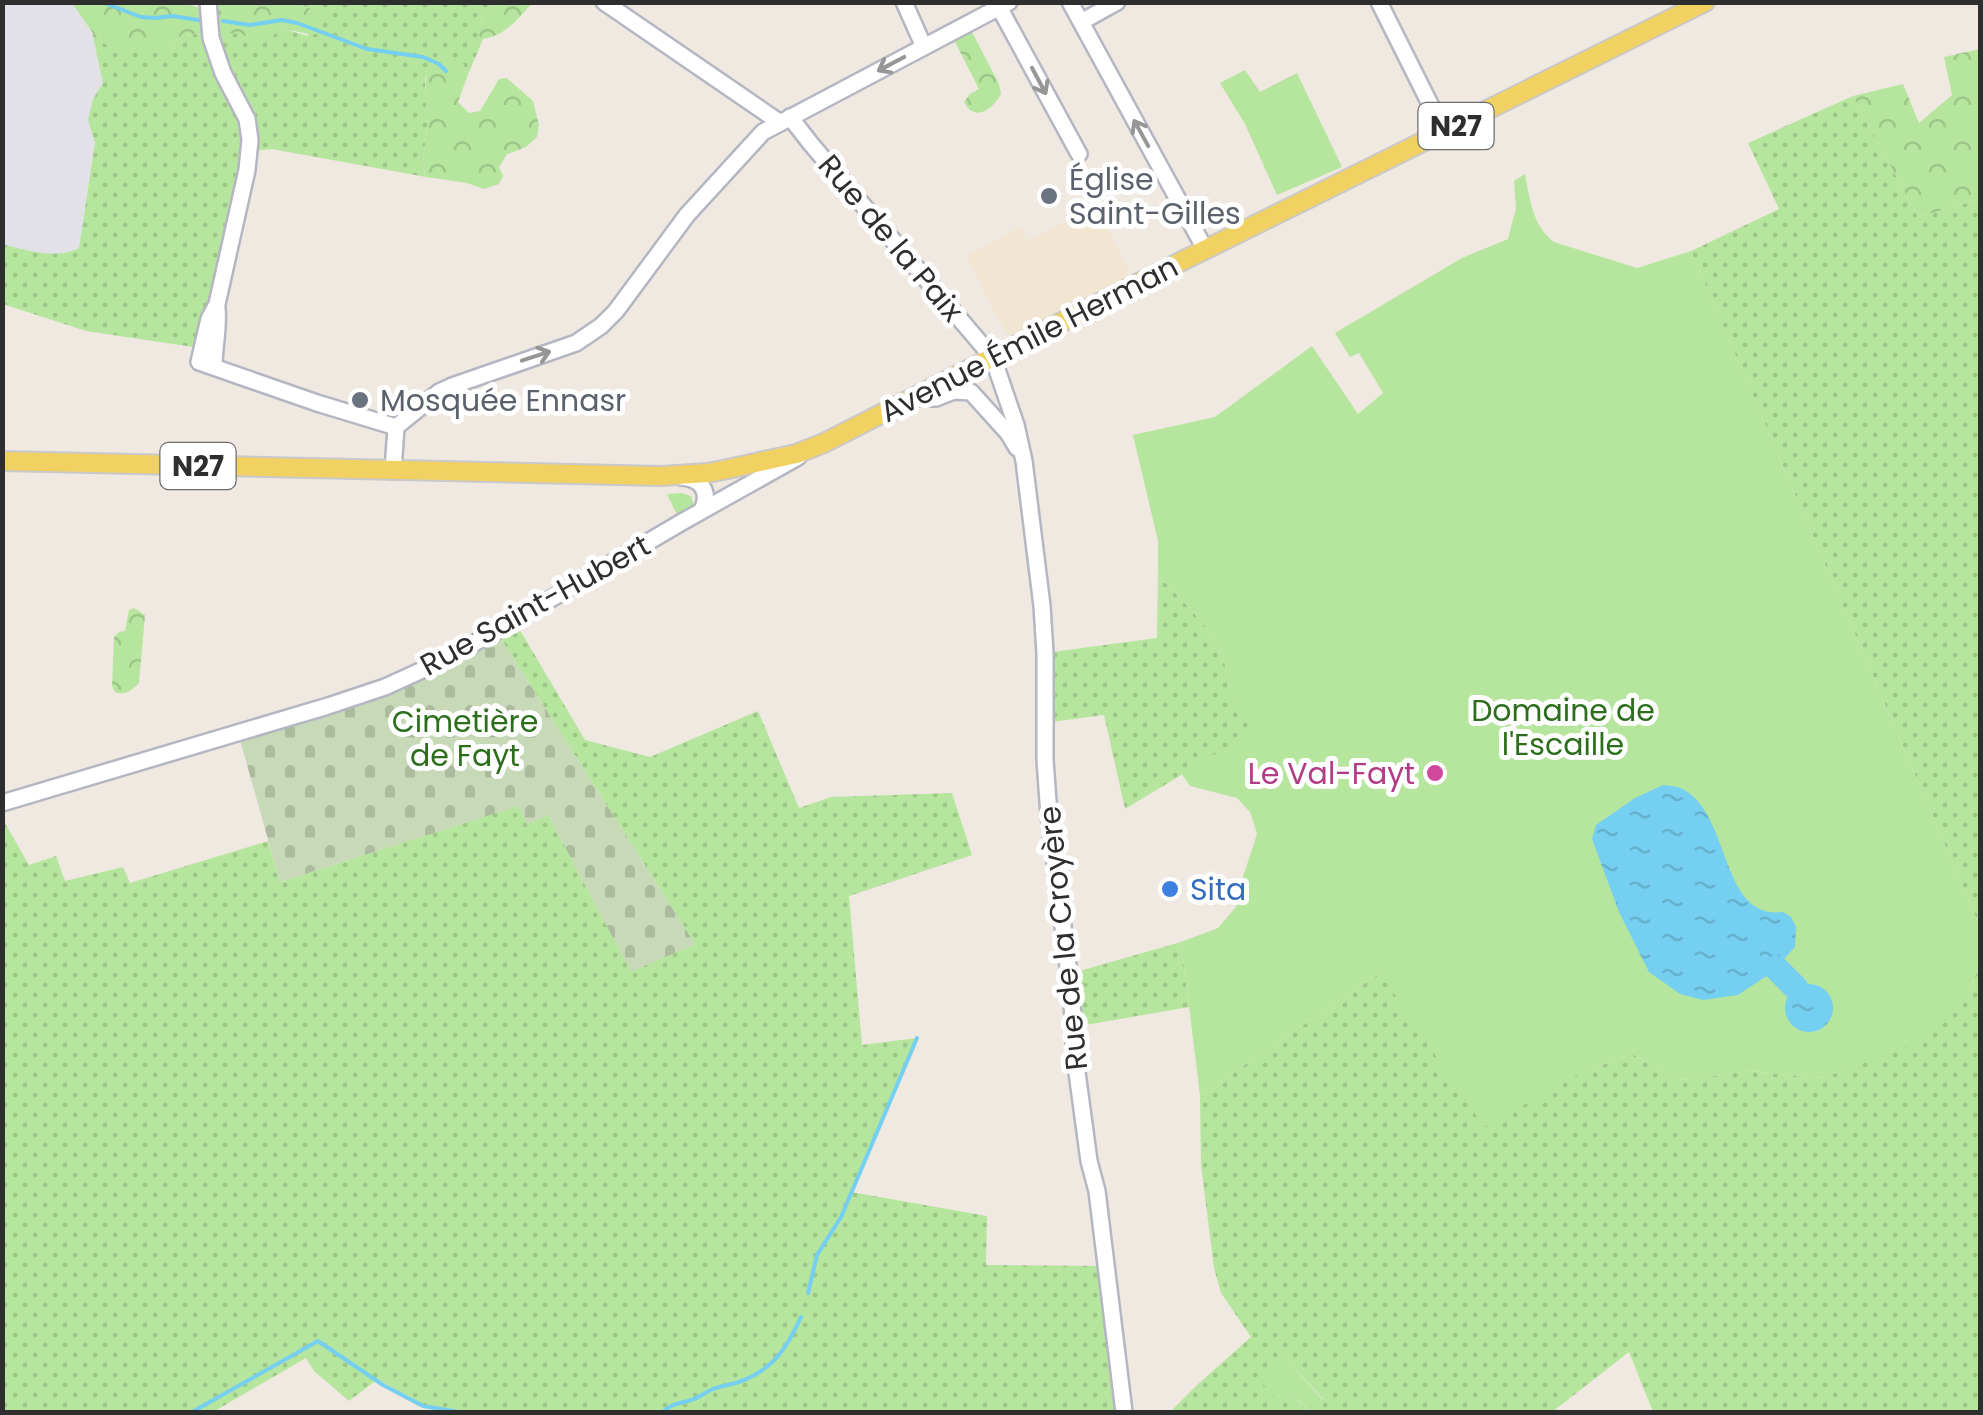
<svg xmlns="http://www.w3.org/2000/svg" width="1983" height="1415" viewBox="0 0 1983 1415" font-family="Poppins,sans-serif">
	<defs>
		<pattern id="grass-dots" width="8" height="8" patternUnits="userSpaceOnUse" patternTransform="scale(2.5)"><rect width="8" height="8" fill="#b6e59e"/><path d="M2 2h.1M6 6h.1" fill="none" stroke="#9dc588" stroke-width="1.8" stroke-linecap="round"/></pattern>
		<pattern id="forest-crowns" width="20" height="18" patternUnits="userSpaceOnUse" patternTransform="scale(2.5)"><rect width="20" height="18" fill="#b6e59e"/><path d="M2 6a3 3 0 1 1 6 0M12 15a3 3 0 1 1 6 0" fill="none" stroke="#9dc588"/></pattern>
		<pattern id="cemetery-stones" width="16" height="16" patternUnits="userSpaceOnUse" patternTransform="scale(2.5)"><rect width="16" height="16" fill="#c8d9b8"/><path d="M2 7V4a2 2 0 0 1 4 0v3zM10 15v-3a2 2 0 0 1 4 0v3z" fill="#acbb9e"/></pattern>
		<pattern id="water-ripples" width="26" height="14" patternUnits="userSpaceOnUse" patternTransform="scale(2.5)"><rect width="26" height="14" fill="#75cff0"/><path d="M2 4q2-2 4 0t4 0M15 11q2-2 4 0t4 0" fill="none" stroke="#66b2ce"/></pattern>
	</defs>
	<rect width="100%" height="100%" fill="#efe9e1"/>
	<path fill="#e3e1e8" d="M 3,3 L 72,3 L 92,32 L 103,83 L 79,248 L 3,304 Z"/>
	<path fill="#f0e6d1" d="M 1096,206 L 1128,268 L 1127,275 L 1124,279 L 1010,337 L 994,312 L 967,256 L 1020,227 L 1028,241 Z"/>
	<path fill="url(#grass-dots)" d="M 297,3 L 495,3 L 481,19 L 479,35 L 483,39 L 467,77 L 463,63 L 425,77 C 425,94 428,111 427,128 C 426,145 420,160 426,177 L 272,149 L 255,151 L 213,350 L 86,331 L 3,304 L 2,244 C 25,250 57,260 79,248 L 95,142 L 88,120 L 93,99 L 103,83 L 92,32 L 111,49 L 169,47 L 183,34 L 215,35 L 214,30 L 281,28 L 308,36 L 316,11 Z
		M 1853,96 L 1918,217 L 1980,199 L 1980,927 L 1691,251 L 1779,209 L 1748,143 Z
		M 1158,574 C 1180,600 1207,621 1221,653 C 1227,665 1226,679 1231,691 C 1236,705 1249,717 1259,728 L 1125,809 L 1104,715 L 1044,723 L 1045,653 L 1157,638 Z
		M 514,620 L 585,740 L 650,757 L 758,711 L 799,808 L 831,797 L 952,793 L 972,855 L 849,896 L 862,1045 L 917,1038 L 851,1192 L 987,1216 L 986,1265 L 1107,1266 L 1124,1412 L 459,1412 L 423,1406 L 378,1379 L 349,1401 L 314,1371 L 306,1358 L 213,1412 L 3,1412 L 2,818 L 29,865 L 56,856 L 65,881 L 123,867 L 130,883 L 268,841 L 280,882 L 520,805 L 548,815 L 631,971 L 695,944 L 496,631 Z
		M 1181,942 L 1189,1007 L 1074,1027 L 1069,974 Z
		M 1980,963 L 1980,1412 L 1653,1412 L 1629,1352 L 1552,1412 L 1310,1412 L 1323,1399 L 1284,1357 L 1280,1402 L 1291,1393 L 1309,1412 L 1170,1412 L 1197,1385 L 1251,1337 L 1221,1293 L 1214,1268 L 1201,1165 L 1200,1095 L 1380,973 L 1585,1071 L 1632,1054 L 1681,1080 L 1750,1071 L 1822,1078 L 1860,1064 L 1969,992 Z"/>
	<path fill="url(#forest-crowns)" d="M 177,2 L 210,10 L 210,3 L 297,3 L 316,11 L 323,21 L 321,32 L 313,35 L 281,28 L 271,38 L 265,39 L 215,30 L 215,35 L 183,34 L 169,47 L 142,53 L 111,49 L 92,32 L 72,3 Z
		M 495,3 L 532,3 C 519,18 505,36 483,39 L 478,35 L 481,19 Z
		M 968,31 L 973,34 L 999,84 L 1001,94 C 993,109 975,123 964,102 L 970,94 L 979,89 L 954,40 L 959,35 Z
		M 1980,49 L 1980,199 L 1918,217 L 1853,96 L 1903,84 L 1919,123 L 1952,95 L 1944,57 Z
		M 439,57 L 451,58 L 463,63 L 467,77 L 458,102 L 469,113 L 480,111 L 499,79 L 507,78 L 533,101 L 539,125 L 537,137 L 526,147 L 507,154 L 499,167 L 503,176 L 499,184 L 484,189 L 467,183 L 426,177 C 420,160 426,146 427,128 C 428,105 422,85 429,62 Z
		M 134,608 L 145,615 L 139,683 C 132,690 125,696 115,692 L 112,686 L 114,637 L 119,632 L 125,631 L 129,610 Z"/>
	<path fill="url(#cemetery-stones)" d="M 496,631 L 695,944 L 631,972 L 548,815 L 527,825 L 519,806 L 280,882 L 238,733 L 358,697 Z"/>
	<path fill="#b6e59e" d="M 1245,70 L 1260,92 L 1297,73 L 1342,167 L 1277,195 L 1245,124 L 1220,83 Z
		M 1525,174 C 1530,199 1532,225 1554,242 L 1637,268 L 1691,251 L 1980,927 L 1980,963 L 1969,992 L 1952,1015 L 1901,1050 L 1822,1078 L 1750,1071 L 1681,1080 L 1632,1054 L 1585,1071 L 1484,1127 L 1380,973 L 1200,1095 L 1181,942 L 1218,928 L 1236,907 L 1241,883 L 1257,834 L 1250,812 L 1237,798 L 1190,786 L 1182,774 L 1258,728 C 1248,717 1236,705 1230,690 C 1226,679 1227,665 1221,653 C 1207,621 1180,600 1158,574 L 1158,541 L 1133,435 L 1215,417 L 1312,346 L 1358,414 L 1383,393 L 1359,353 L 1350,357 L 1335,333 L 1462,258 L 1508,239 L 1516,208 L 1514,181 Z
		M 681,493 L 691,496 L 694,505 L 689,511 L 678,517 L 667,494 Z
		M 1284,1357 L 1323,1400 L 1310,1412 L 1291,1393 L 1280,1403 L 1260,1381 Z"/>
	<path fill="url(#water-ripples)" d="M 1663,785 C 1671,786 1679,786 1686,791 C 1731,819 1721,920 1783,912 L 1791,917 L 1796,927 L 1795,947 L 1771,973 L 1738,995 L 1703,1000 L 1680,994 L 1649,972 L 1619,912 L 1592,839 L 1596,825 L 1635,798 Z
		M1785 1008a24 24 0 1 1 48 0a24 24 0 1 1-48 0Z"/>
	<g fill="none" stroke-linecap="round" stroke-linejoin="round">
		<path stroke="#75cff0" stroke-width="4" d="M 102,2 L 141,17 L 155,18 L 172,16 L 205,21
			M 223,21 L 250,25 L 282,20 L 297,23 L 367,49 L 423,57 L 439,64 L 446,71
			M 808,1293 L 817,1255 L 841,1217 L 917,1038
			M 192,1412 L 318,1341 L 383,1385 L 423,1406 L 459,1412
			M 663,1412 C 672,1403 679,1404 691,1400 C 699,1398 705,1392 713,1389 C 720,1386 728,1385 736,1383 C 772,1371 786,1350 801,1317"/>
		<path stroke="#75cff0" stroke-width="25" d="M 1776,968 L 1796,988"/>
		<g stroke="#b4b7c1" stroke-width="20">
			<path id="minor" d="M 208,2 L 211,38 L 223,73 L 247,119 L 250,140 L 247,170 L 217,304 L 209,319 L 199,362 L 317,403 L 396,427
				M 604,2 L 779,122
				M 904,2 L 924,47
				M 1070,2 L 1205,249
				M 1379,2 L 1444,132
				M 999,7 L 1079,154
				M 1081,22 L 1117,2
				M 790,117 L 811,144 L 993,358 L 1016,425 L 1024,461 L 1042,606 L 1045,653 L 1045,760 L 1049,815 L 1069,974 L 1074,1027 L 1074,1050 L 1089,1161 L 1097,1191 L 1124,1412
				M 214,367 C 214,347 219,328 217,308
				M 915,398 L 936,398 L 954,391 L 971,392 L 1008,433 L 1017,448
				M 393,471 L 396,427 L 439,392 L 452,386 L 576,343 L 601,326 L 616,311 L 687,215 L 763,132 L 1009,2
				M 681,477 C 701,478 711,492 702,510
				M 2,803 L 328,706 L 385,687 L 442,661 L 496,631 L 682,522 L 798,457"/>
		</g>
		<g stroke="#c9c9c9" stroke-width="22">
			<path id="major" d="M 2,461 L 661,476 L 708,473 L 728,469 L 796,454 L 824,443 L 1174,265 L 1705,2"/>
		</g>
		<use href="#minor" stroke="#fff" stroke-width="15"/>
		<use href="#major" stroke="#f2d163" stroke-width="18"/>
	</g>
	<defs><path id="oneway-shaft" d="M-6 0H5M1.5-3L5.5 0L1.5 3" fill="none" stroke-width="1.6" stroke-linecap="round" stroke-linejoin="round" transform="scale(2.5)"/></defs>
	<g stroke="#969696">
		<use href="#oneway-shaft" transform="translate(891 64) rotate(152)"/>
		<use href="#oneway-shaft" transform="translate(1039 81) rotate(62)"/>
		<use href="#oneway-shaft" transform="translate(1141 133) rotate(-119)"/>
		<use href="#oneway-shaft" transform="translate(536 356) rotate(-18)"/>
	</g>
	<g fill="#6b7280" stroke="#fff" stroke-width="4">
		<circle cx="1049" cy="196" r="10"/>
		<circle cx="360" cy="400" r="10"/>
	</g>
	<circle fill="#d1479c" stroke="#fff" stroke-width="4" cx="1435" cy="773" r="10"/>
	<circle fill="#3f7fe0" stroke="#fff" stroke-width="4" cx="1170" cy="889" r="10"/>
	<g text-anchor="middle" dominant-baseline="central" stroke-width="10" stroke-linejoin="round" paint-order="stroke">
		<g fill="#fff" stroke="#6d6d6d" stroke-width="2.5">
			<rect x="1418.5" y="103" width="75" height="46" rx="8"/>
			<rect x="160.5" y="443" width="75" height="46" rx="8"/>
		</g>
		<g font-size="28" font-weight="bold" fill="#2e2e2e">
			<text x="1456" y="126">N27</text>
			<text x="198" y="466">N27</text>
		</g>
		<g font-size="30" fill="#5b616d" stroke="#fff" text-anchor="start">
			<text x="1069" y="179">Église<tspan x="1069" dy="34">Saint-Gilles</tspan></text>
			<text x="380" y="400">Mosquée Ennasr</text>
		</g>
		<g font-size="30" fill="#2e2e2e" stroke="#fff">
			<text transform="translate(891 238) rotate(50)">Rue de la Paix</text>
			<text transform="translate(1029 339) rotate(-27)">Avenue Émile Herman</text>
			<text transform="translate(535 605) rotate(-29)">Rue Saint-Hubert</text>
			<text transform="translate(1063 938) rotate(-96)">Rue de la Croyère</text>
		</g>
		<g font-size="30" fill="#2c6e1b" stroke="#fff">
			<text x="1563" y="710">Domaine de<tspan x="1563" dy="34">l'Escaille</tspan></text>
			<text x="465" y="721">Cimetière<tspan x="465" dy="34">de Fayt</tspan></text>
		</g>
		<g font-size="30" fill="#b23c85" stroke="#fff" text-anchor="end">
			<text x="1415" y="773">Le Val-Fayt</text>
		</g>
		<g font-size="30" fill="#366cbe" stroke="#fff" text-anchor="start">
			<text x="1190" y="889">Sita</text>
		</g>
	</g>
	<rect width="1983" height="1415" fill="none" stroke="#2e2e2e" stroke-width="10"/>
</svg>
